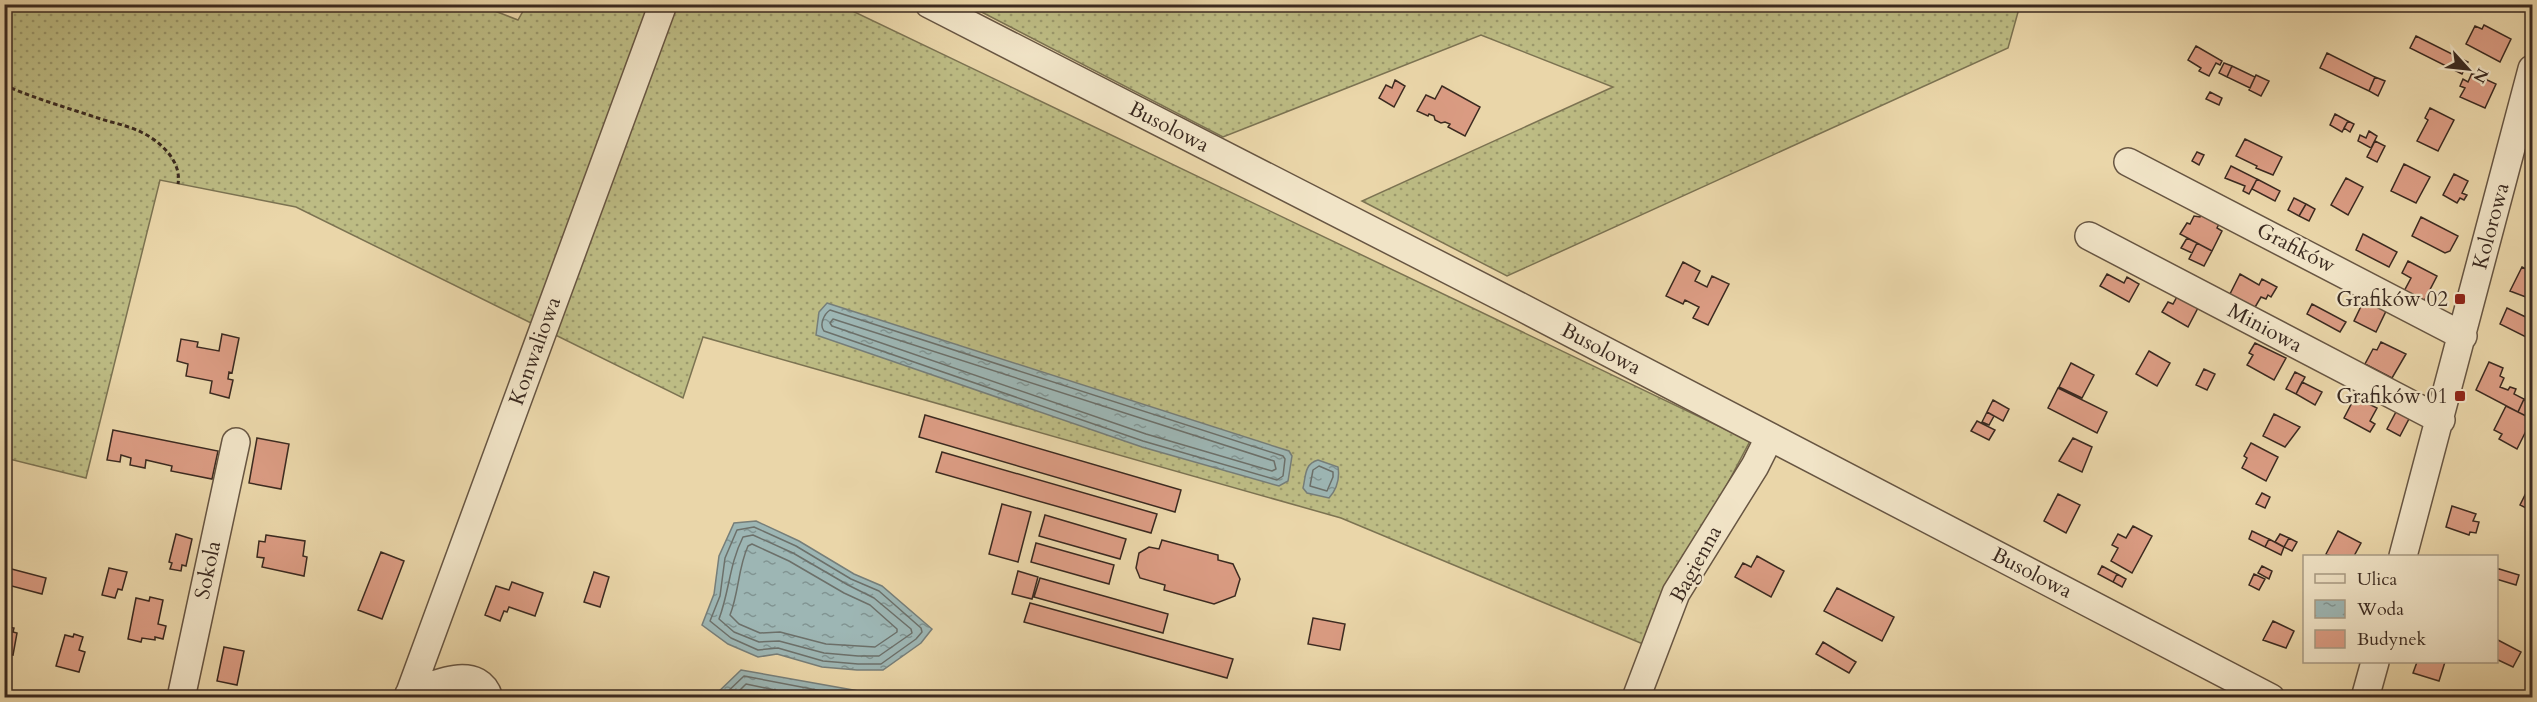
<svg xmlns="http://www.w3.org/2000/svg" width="2537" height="702" viewBox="0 0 2537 702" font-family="Cardo,serif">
	<defs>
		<pattern id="grass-dots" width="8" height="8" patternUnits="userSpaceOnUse" patternTransform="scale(1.5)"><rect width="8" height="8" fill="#bdbc84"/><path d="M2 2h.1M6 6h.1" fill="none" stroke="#9b996c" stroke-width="1.8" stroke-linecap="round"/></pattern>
		<pattern id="water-ripples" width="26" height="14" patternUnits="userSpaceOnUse" patternTransform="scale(1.5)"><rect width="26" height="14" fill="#9db6b4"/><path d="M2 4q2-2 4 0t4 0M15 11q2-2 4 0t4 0" fill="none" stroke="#819492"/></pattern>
	</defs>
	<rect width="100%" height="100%" fill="#ead6a9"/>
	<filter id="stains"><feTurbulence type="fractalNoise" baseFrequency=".00333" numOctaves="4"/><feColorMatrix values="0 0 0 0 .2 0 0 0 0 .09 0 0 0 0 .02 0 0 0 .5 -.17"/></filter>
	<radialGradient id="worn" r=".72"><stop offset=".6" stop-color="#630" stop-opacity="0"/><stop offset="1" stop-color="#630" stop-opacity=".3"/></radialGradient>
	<path fill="url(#grass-dots)" stroke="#7c7352" stroke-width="1.5" d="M 5,4 L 477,4 L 518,20 L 527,4 L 840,5 L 1750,441 L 1643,644 L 1341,518 L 703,337 L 683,398 L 296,207 L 160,180 L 86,478 L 5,458 Z
		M 968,5 L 2020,5 L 2008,48 L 1507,276 L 1362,201 L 1613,87 L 1481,35 L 1223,137 Z"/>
	<path fill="url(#water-ripples)" stroke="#767e79" stroke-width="1.5" d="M 827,303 L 1289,451 L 1292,456 L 1288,481 L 1279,486 L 1142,447 L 816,335 L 819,312 Z
		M 1318,460 L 1338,467 C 1340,479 1337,489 1329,498 L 1307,493 L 1303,488 C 1306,476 1304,464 1318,460 Z
		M 756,521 L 799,541 L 854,574 L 882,586 L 932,629 L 921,643 L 883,670 L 857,670 L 822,667 L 777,654 L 758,657 L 728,644 L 702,625 L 714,594 L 719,556 L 734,523 Z
		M 741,670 L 870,693 L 876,697 L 713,697 Z"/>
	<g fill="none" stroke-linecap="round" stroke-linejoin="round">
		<path stroke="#6c706a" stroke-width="1.5" d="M 830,310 L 1283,456 L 1285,459 L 1283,476 L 1277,480 L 1143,441 L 824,331 C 819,325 824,314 830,310 Z
			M 833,319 L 1274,461 L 1276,469 L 1272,471 L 1146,434 L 832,326 L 830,323 Z
			M 1319,466 L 1333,472 L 1333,477 L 1327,491 L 1310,486 L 1313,470 Z
			M 754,527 L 796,546 L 851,579 L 879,591 L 921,628 L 922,632 L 916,639 L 881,664 L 858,664 L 823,661 L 778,648 L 758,650 L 731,638 L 710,621 L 720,596 L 725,558 L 737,530 Z
			M 753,535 L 793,553 L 848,585 L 874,598 L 911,629 L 912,633 L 879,656 L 858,656 L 824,653 L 779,641 L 759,642 L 734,632 L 719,619 C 730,589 729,565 743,537 Z
			M 752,544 L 789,561 L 844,593 L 870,605 L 897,629 L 897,632 L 875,647 L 826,644 L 780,632 L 760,633 L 739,624 L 730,615 C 739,592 738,568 748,546 Z
			M 721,698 L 744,676 L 859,698
			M 732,698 L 746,684 L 813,698"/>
	</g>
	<path fill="#db9c83" stroke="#3b2a20" stroke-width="1.5" d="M 2484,25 L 2511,39 L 2500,62 L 2466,44 L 2475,26 L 2482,29 Z
		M 2416,36 L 2468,62 L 2462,74 L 2410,48 Z
		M 2196,46 L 2222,61 L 2220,65 L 2216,63 L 2209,76 L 2199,71 L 2201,68 L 2188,60 Z
		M 2327,53 L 2375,77 L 2369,91 L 2320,68 Z
		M 2224,63 L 2232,66 L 2227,77 L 2219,73 Z
		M 2232,66 L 2255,77 L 2250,88 L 2227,77 Z
		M 2472,73 L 2496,84 L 2485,108 L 2460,97 L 2465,88 L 2460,86 L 2463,79 L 2468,82 Z
		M 2256,75 L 2269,81 L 2261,96 L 2249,90 Z
		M 2375,77 L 2385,81 L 2378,96 L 2369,91 Z
		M 1395,80 L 1405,86 L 1394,107 L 1379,98 L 1386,85 L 1392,88 Z
		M 1442,86 L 1480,107 L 1465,136 L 1448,127 L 1450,124 L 1445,122 L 1441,123 L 1435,120 L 1434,116 L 1429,114 L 1428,116 L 1417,111 L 1426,95 L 1435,99 Z
		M 2210,92 L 2222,98 L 2219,105 L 2206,99 Z
		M 2430,108 L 2454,120 L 2438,151 L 2417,141 L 2428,120 L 2425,118 Z
		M 2335,114 L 2348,121 L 2342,132 L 2330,125 Z
		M 2348,121 L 2354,124 L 2350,132 L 2344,128 Z
		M 2369,131 L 2377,136 L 2371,148 L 2358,141 L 2360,135 L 2366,138 Z
		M 2245,139 L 2282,157 L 2273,175 L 2256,168 L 2257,166 L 2236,156 Z
		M 2375,141 L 2385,146 L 2377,162 L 2367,157 Z
		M 2197,152 L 2204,155 L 2199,165 L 2192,161 Z
		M 2404,164 L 2430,177 L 2416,203 L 2391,191 Z
		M 2231,166 L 2257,179 L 2249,194 L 2243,191 L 2245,186 L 2225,178 Z
		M 2454,174 L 2468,181 L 2462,193 L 2467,195 L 2464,200 L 2460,198 L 2457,203 L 2443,195 Z
		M 2346,178 L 2363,187 L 2348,215 L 2331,205 Z
		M 2257,179 L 2280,191 L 2275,201 L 2252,189 Z
		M 2294,198 L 2306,204 L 2299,216 L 2288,210 Z
		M 2306,204 L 2315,209 L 2309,221 L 2299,216 Z
		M 2202,213 L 2220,222 L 2217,228 L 2222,231 L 2212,251 L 2180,234 L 2187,223 L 2190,224 L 2194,216 L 2200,217 Z
		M 2421,217 L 2458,236 L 2450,251 L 2445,253 L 2412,236 Z
		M 2363,234 L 2397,252 L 2389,267 L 2356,250 Z
		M 2187,238 L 2197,243 L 2192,253 L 2181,248 Z
		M 2197,243 L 2212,251 L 2204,266 L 2189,259 Z
		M 2408,261 L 2437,276 L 2421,307 L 2401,297 L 2411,278 L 2402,273 Z
		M 1683,262 L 1700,271 L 1695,281 L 1707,287 L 1712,276 L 1729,284 L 1708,325 L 1693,318 L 1699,307 L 1685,300 L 1683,304 L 1666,296 Z
		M 2522,267 L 2532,272 L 2531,299 L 2510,291 Z
		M 2107,274 L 2124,283 L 2127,277 L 2139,284 L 2129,302 L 2100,286 Z
		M 2240,274 L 2259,285 L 2262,279 L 2277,287 L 2271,297 L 2268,295 L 2266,299 L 2261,297 L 2254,309 L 2229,296 Z
		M 2179,293 L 2200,304 L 2188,327 L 2162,312 L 2168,302 L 2173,304 Z
		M 2365,298 L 2387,309 L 2376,332 L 2354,321 Z
		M 2312,304 L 2346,322 L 2340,332 L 2307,314 Z
		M 2507,308 L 2532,320 L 2532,329 L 2528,338 L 2500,324 Z
		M 222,334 L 239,338 L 232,373 L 229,372 L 228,379 L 233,380 L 229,398 L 210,393 L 212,381 L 186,376 L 188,364 L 177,361 L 181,339 L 198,342 L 197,347 L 219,351 Z
		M 2381,342 L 2406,354 L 2392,378 L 2365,364 L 2373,349 L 2377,350 Z
		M 2255,343 L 2286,358 L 2274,380 L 2247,365 L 2253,355 L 2249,353 Z
		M 2149,351 L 2170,363 L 2157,386 L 2136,374 Z
		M 2489,362 L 2503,368 L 2500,376 L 2504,378 L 2500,387 L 2508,390 L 2510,387 L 2516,389 L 2514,394 L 2524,399 L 2518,412 L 2476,390 Z
		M 2071,363 L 2094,375 L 2082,398 L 2059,387 Z
		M 2204,369 L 2215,374 L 2207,390 L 2196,385 Z
		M 2295,372 L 2305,377 L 2296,394 L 2286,389 Z
		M 2302,382 L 2322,392 L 2315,405 L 2296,394 Z
		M 2058,388 L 2107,412 L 2097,433 L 2048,408 Z
		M 2355,397 L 2377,408 L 2370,421 L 2375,424 L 2370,432 L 2344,418 Z
		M 2524,399 L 2532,403 L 2532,419 L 2518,412 Z
		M 1993,400 L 2009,409 L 2003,421 L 1987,412 Z
		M 2506,406 L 2532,419 L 2532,432 L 2527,429 L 2517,449 L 2499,439 L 2502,434 L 2494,430 Z
		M 2398,408 L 2411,415 L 2400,436 L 2387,429 Z
		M 1987,412 L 1994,416 L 1989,425 L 1982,422 Z
		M 2274,414 L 2300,427 L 2285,447 L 2263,436 Z
		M 925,415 L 1181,490 L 1175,512 L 919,437 Z
		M 1977,421 L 1995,430 L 1989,440 L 1971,431 Z
		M 113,430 L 218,451 L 212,479 L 171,471 L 172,466 L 146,460 L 145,468 L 130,465 L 131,458 L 121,455 L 120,462 L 107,460 Z
		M 257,438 L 289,444 L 281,489 L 249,483 Z
		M 2073,438 L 2092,447 L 2082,472 L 2059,461 Z
		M 2251,443 L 2278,457 L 2266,481 L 2242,468 L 2247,458 L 2244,456 Z
		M 942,452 L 1157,514 L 1151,533 L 936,472 Z
		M 2532,481 L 2532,511 L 2520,505 Z
		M 2262,493 L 2270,497 L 2265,508 L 2256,504 Z
		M 2058,494 L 2080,505 L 2066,533 L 2044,521 Z
		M 1002,504 L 1031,512 L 1018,562 L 989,554 Z
		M 2452,506 L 2476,514 L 2473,521 L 2479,522 L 2476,533 L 2470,532 L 2469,535 L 2446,527 Z
		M 1045,515 L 1126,539 L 1120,559 L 1039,536 Z
		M 2133,526 L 2152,536 L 2132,573 L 2111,561 L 2118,548 L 2112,545 L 2118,534 L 2126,538 Z
		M 2252,531 L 2269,539 L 2265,547 L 2249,539 Z
		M 2338,531 L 2361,543 L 2354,556 L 2331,556 L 2326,554 Z
		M 176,534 L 192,539 L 186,566 L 182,565 L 181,571 L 170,569 L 172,563 L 169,562 Z
		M 2280,534 L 2289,538 L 2284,547 L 2275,542 Z
		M 266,535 L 305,541 L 303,556 L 307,557 L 304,576 L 262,567 L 264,558 L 257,557 L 259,541 L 265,542 Z
		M 2289,538 L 2297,542 L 2292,551 L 2284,547 Z
		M 2269,539 L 2284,547 L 2281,555 L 2265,547 Z
		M 1162,540 L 1218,555 L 1218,560 L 1233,564 L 1240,579 L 1235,596 L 1214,604 L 1164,590 L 1165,585 L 1140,578 L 1136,568 L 1139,553 L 1149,547 L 1159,549 Z
		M 1036,543 L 1114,565 L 1109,584 L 1031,562 Z
		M 381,552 L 404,561 L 382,619 L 358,610 Z
		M 1757,556 L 1784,571 L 1771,597 L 1735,577 L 1743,563 L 1751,567 Z
		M 2102,566 L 2117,574 L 2113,582 L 2098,574 Z
		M 2262,566 L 2272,571 L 2269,579 L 2258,573 Z
		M 4,567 L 46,578 L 42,594 L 4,584 Z
		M 109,568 L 127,572 L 122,590 L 118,589 L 115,598 L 102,595 Z
		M 2496,568 L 2519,575 L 2516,585 L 2496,579 Z
		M 1018,571 L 1038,577 L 1032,599 L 1012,594 Z
		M 594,572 L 609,577 L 600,607 L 584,602 Z
		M 2117,574 L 2126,579 L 2122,587 L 2113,582 Z
		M 2254,574 L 2265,579 L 2259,590 L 2249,585 Z
		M 1040,578 L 1168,614 L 1163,633 L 1034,597 Z
		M 512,582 L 543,593 L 535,616 L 509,607 L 507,612 L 504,611 L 500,621 L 485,615 L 496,586 L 509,590 Z
		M 1837,588 L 1894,617 L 1882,641 L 1824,611 Z
		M 150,597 L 163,600 L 158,624 L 166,626 L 163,639 L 155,637 L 155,640 L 142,638 L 141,642 L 128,639 L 136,598 L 149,601 Z
		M 1030,603 L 1233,659 L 1227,678 L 1024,622 Z
		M 1313,618 L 1345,624 L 1340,650 L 1308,644 Z
		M 2273,621 L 2294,631 L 2286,648 L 2263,640 Z
		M 8,627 L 14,628 L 13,632 L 17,633 L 13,655 L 4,653 L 4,636 L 6,636 Z
		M 74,634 L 83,637 L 79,650 L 85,652 L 79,672 L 56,666 L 65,635 L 73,637 Z
		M 2496,639 L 2521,652 L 2513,667 L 2496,659 Z
		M 1823,642 L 1856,662 L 1849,673 L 1816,654 Z
		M 224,647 L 244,651 L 237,685 L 217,681 Z
		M 2417,662 L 2445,662 L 2439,681 L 2413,673 Z"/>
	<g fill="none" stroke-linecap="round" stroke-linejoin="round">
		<g stroke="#675542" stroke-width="30">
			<path id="minor" d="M 929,4 L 1521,307 L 2271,698
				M 2128,162 L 2463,336
				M 2089,236 L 2441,420
				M 2403,556 L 2532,69
				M 409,694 C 431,686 478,662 489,698
				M 181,698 L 236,442
				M 408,698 L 663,4
				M 1636,698 L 1676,593 L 1755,466 L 1769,438
				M 2365,698 L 2375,662"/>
		</g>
		<path stroke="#3b2a20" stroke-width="3" stroke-dasharray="4.5 3" stroke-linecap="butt" d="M 4,85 C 36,99 68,108 101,119 C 114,123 129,126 141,132 C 160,141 182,161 178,184"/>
		<use href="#minor" stroke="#f1e4c7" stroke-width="27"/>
	</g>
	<g fill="#8f2418" stroke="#f1e4c7" stroke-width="2">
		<rect x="2454" y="293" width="12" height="12" rx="3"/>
		<rect x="2454" y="390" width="12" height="12" rx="3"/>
	</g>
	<g text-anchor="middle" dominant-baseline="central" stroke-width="4.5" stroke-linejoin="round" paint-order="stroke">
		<g font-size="21" fill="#3b2a20" stroke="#f1e4c7">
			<text transform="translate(1169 127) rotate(27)">Busolowa</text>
			<text transform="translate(2491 226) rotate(-75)">Kolorowa</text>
			<text transform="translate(2296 248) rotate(27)">Grafików</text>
			<text transform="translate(2265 328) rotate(28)">Miniowa</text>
			<text transform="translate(1601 349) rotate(28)">Busolowa</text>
			<text transform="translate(535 351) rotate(-70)">Konwaliowa</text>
			<text transform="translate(1696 564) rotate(-61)">Bagienna</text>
			<text transform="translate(208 570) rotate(-78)">Sokola</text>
			<text transform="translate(2032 573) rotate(27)">Busolowa</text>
		</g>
		<g font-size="21" fill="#3b2a20" stroke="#f1e4c7" text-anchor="end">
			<text x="2448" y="299">Grafików 02</text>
			<text x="2448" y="396">Grafików 01</text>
		</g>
	</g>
	<rect width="2537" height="702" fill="none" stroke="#ead6a9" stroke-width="24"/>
	<rect x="6" y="6" width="2525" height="690" fill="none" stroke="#3b2a20" stroke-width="3"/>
	<rect x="12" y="12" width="2513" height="678" fill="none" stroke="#3b2a20" stroke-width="1.5"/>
	<rect x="2303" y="555" width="195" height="108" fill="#f1e4c7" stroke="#a89a84" stroke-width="1.5"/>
	<rect x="2315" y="574" width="30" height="9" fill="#f1e4c7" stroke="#a89a84" stroke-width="1.5"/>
	<text x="2357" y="585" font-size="18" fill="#3b2a20">Ulica</text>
	<rect x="2315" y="600" width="30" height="18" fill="url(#water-ripples)" stroke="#a89a84" stroke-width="1.5"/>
	<text x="2357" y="615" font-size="18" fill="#3b2a20">Woda</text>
	<rect x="2315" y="630" width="30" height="18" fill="#db9c83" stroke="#a89a84" stroke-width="1.5"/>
	<text x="2357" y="645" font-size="18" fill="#3b2a20">Budynek</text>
	<g transform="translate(2468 69) rotate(117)" stroke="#f1e4c7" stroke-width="4.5" paint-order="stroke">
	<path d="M0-4.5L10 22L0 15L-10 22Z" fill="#3b2a20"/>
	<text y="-9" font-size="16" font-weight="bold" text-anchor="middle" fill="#3b2a20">N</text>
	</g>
	<rect width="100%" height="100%" filter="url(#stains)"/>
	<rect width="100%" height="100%" fill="url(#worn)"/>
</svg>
